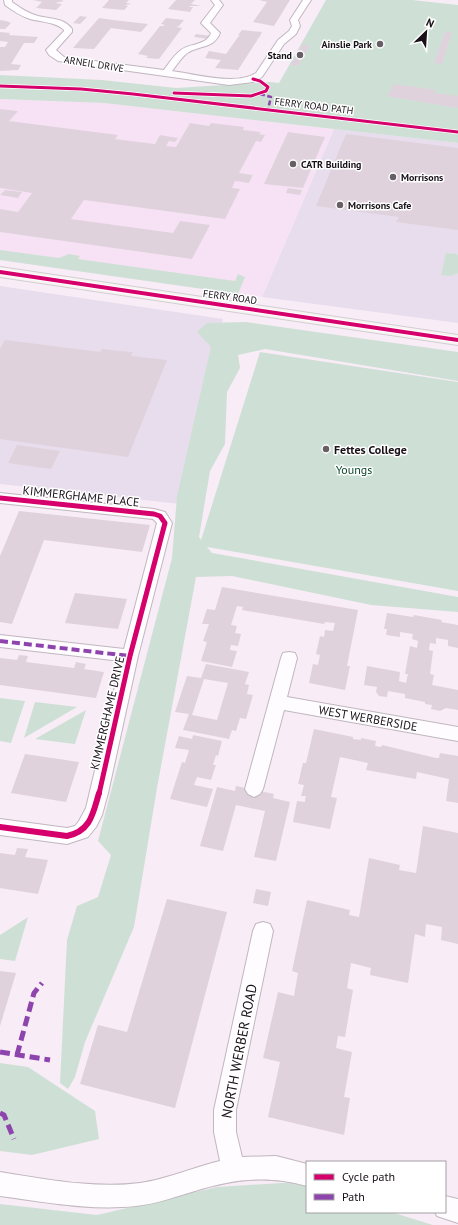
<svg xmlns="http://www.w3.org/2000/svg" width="458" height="1225" viewBox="0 0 458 1225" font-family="'PT Sans',sans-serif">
	<rect width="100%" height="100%" fill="#f8ecf7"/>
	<path fill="#e7dded" d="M 334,129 L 458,143 L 458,323 L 262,297 Z
		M 0,286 L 223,319 L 180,504 L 0,484 Z"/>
	<path fill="#f7e2f5" d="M 0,99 L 104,103 L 334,129 L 262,297 L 0,260 Z"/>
	<path fill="#cee0d5" d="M 326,0 L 412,0 L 458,5 L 458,143 L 104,103 L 0,99 L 0,75 L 102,80 L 176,88 L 270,82 L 279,83 Z
		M 0,250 L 59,258 L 69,254 L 80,256 L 78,259 L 235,281 L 238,274 L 245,277 L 238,294 L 0,260 Z
		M 446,253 L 457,254 L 458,256 L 458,273 L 451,276 L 441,275 Z
		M 246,322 L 458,352 L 458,381 L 265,349 L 238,355 L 240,368 L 227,392 L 225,444 L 210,471 L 199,537 L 201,540 L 260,352 L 458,382 L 458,591 L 207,547 L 212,553 L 458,597 L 458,612 L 371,605 L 232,576 L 196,577 L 157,788 L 134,927 L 85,1042 L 75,1077 L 68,1089 L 60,1083 L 67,940 L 77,906 L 98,897 L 111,855 L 98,841 L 172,558 L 177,496 L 211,347 L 197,332 L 207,323 Z
		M 0,698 L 25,701 L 11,743 L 0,741 Z
		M 35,702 L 77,707 L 24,738 Z
		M 86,710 L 75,744 L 35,739 Z
		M 28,917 L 15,961 L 0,959 L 0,935 Z
		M 0,1063 L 28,1067 L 95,1111 L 99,1139 L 32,1155 L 0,1151 Z
		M 297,1182 L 307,1185 L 307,1212 L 391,1212 L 433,1225 L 0,1225 L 0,1204 L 97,1215 L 217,1187 Z"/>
	<path fill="#e0d2dc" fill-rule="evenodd" d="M 33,0 L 61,0 L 64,1 L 55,3 L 62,4 L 56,10 L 36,8 L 42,2 Z
		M 109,0 L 129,0 L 126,3 L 132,4 L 125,5 L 128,6 L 124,10 L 102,8 Z
		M 176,0 L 195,0 L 191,4 L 202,6 L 190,6 L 189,7 L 193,7 L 190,12 L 168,9 Z
		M 259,0 L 290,0 L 274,26 L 253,22 L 267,2 Z
		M 80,16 L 87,17 L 80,24 L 73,23 Z
		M 99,18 L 113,20 L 148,24 L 141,32 L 111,28 L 94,49 L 73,48 Z
		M 166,18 L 184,20 L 179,26 L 176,27 L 182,28 L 159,59 L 146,58 L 148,56 L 138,54 L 160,26 L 163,26 L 165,25 L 161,24 Z
		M 0,20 L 6,21 L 11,23 L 5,29 L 0,29 Z
		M 242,30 L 262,32 L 259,38 L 256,39 L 258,39 L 238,70 L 215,68 L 221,60 L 205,58 L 209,51 L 226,54 L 238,37 L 240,35 L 238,35 Z
		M 0,32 L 10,33 L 9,35 L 38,37 L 34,43 L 24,43 L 11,64 L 21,65 L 18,70 L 0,71 L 0,47 L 5,47 L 8,42 L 0,41 Z
		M 445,32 L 452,32 L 442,64 L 434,63 Z
		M 196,34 L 211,36 L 209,39 L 194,37 Z
		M 302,45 L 310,45 L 298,66 L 291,65 Z
		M 394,84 L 436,90 L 434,93 L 458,96 L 458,108 L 387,96 Z
		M 0,109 L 18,111 L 9,121 L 118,135 L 115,139 L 155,144 L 160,135 L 178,138 L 175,142 L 169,141 L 166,146 L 176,147 L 190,123 L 209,126 L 211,123 L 244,127 L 243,130 L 261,132 L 259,134 L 265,135 L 261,142 L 256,141 L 239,173 L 253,175 L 249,183 L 235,181 L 232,188 L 240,189 L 225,219 L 84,200 L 71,219 L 173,233 L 180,221 L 210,225 L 192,259 L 0,232 L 0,209 L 18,212 L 32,193 L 0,188 Z
		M 288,132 L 325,137 L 303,188 L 264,184 Z
		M 346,134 L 458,148 L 458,230 L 396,222 L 399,217 L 316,206 Z
		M 288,188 L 302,190 L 300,195 L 286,193 Z
		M 5,190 L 22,192 L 18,198 L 0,195 Z
		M 5,340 L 100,352 L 102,349 L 119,351 L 133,352 L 131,356 L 167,360 L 128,457 L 0,439 L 0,349 Z
		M 17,445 L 60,451 L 51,469 L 8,463 Z
		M 19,511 L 150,525 L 142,552 L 44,540 L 12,624 L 0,622 L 0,556 Z
		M 222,587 L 358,610 L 347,666 L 350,666 L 345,690 L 309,683 L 313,664 L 318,665 L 320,655 L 316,654 L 320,636 L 324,637 L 325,630 L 333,631 L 335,623 L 325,622 L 324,624 L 242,610 L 243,607 L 237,606 L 231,625 L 237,626 L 235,633 L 241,634 L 238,646 L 231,645 L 230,650 L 237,651 L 232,667 L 201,661 L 207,642 L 203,641 L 209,624 L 202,624 L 207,609 L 215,610 Z
		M 75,593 L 127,599 L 118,629 L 65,623 Z
		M 387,613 L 413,617 L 414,615 L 442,620 L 441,622 L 458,625 L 458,648 L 448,646 L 448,640 L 436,638 L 436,644 L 430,643 L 429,650 L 433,651 L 430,674 L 434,675 L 432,685 L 458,690 L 458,710 L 446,708 L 440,711 L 431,709 L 432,705 L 425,704 L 425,702 L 405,698 L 405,694 L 388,691 L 387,697 L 379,696 L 376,692 L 377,687 L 364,685 L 367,666 L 400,672 L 399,681 L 406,683 L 408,674 L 405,674 L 410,646 L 417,648 L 418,641 L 412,639 L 413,634 L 400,632 L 400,637 L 386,635 L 387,629 L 384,629 Z
		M 19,655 L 28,656 L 26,662 L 74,668 L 76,662 L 86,664 L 84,669 L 104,672 L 96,698 L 0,685 L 0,658 L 17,660 Z
		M 206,664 L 249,672 L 245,684 L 249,685 L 247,694 L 253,695 L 246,719 L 240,718 L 236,731 L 232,730 L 229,739 L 183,730 L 189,714 L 175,712 L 187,676 L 201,678 ZM 204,679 L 228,683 L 217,720 L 192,715 Z
		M 314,729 L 353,737 L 353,739 L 361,740 L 361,738 L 376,741 L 375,746 L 381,747 L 382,745 L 436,758 L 439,758 L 440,753 L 458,756 L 458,803 L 446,801 L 449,779 L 417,772 L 416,779 L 366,770 L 368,763 L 340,757 L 331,797 L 337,798 L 330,829 L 293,822 L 297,801 L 305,802 L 305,799 L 306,796 L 301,796 L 304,785 L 298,784 L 303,763 L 306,763 Z
		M 193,735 L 222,741 L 218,756 L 216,755 L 213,765 L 216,765 L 211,780 L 197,777 L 194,785 L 213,789 L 207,807 L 170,799 L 182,762 L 185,763 L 189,750 L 175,748 L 179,736 L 192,739 Z
		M 25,754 L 79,762 L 66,802 L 11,793 Z
		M 236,786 L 274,794 L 273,798 L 290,802 L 276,861 L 254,857 L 265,811 L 236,805 L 223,851 L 200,846 L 217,787 L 235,791 Z
		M 423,826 L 458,833 L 458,944 L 441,940 L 442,927 L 426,924 L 425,937 L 415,934 L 408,983 L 370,975 L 371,968 L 351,963 L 347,988 L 353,990 L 345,1037 L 338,1036 L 336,1048 L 352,1052 L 344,1097 L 350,1098 L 344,1135 L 268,1117 L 280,1062 L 263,1058 L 278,992 L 294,996 L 298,973 L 292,971 L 307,900 L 350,910 L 349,915 L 359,917 L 369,858 L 400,865 L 399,870 L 416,873 Z
		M 17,848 L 28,849 L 25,857 L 48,860 L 38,894 L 0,888 L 0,853 L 15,855 Z
		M 256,889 L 271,892 L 268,906 L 253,903 Z
		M 167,899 L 227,912 L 175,1108 L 80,1084 L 98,1025 L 127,1032 Z
		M 0,971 L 16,973 L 0,1026 Z"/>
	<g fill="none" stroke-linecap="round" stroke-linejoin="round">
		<g stroke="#c0b7bf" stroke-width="2">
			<path id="street" d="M 4,0 L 12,0 L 12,2 C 20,8 28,13 38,16 C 51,19 64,18 72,29 L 72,32 L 56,50 L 64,57 L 164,70 C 169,63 174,55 181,50 C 190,43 206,46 211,33 L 201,23 L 215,5 L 211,0 L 219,0 L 223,5 L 210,23 L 220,33 C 214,48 202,45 189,52 C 182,56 177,65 172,71 C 195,74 236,86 256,73 L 278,40 L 289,31 L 292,26 L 290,20 L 303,0 L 311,0 L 298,20 L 300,26 L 296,34 L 284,44 L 262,77 L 253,82 L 229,85 L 58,61 L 49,55 L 46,50 L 64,31 L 64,30 C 56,22 41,22 30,19 C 21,16 13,11 5,5 Z
				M 0,493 L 154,509 L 165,512 L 172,523 L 138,656 L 108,793 L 102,815 L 96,827 L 88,837 L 67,844 L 0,835 L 0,819 L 67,828 L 75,826 L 79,821 L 86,808 L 121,661 L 0,647 L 0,635 L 124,649 L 157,523 L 153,519 L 0,503 Z
				M 289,652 L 295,653 L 297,658 L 287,697 L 458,727 L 458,741 L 284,710 L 263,789 L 260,794 L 254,797 L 248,794 L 245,789 L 281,658 L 283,653 Z
				M 263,922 L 270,924 L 273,931 L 236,1110 L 236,1132 L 242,1157 L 276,1156 L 307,1164 L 307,1186 C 266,1175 235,1179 195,1191 C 175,1197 156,1204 136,1206 C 91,1211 44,1202 0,1196 L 0,1172 C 45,1179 94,1189 140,1183 C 168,1179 194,1167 220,1161 L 214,1132 L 214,1110 L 253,931 L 256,924 Z
				M 445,1196 L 458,1199 L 458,1223 L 437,1216 L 435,1212 L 445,1212 Z"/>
		</g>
		<g stroke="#d3cdd2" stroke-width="2">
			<path id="primary" d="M 0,267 L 458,335 L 458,345 L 0,277 Z"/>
		</g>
		<use href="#street" fill="#fefcfe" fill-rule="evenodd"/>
		<use href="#primary" fill="#f7f3f3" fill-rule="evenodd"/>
		<path stroke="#8e44ad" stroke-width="2.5" stroke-dasharray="5 2.5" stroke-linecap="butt" d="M 260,94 L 271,97 L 268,109"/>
		<path stroke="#8e44ad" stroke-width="4" stroke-dasharray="8 4" stroke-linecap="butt" d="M 0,641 L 130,656"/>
		<path stroke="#8e44ad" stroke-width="5" stroke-dasharray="10 5" stroke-linecap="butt" d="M 0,1052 L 50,1060
			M 17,1055 L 34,993 L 42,983
			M 0,1113 L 4,1115 L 14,1139"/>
		<g stroke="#fff" stroke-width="4.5">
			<path id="cycleway-far3" d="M 0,86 L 81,89 L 133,94 L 458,132
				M 174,93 L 251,96 L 266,91 L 268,87 L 260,81 L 253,79"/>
		</g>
		<g stroke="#fff" stroke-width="6">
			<path id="cycleway-far2" d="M 0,272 L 458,340"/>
		</g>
		<g stroke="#fff" stroke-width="8">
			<path id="cycleway-far1" d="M 0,498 L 154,514 L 160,516 L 165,523 L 130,656 L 99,794"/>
		</g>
		<g stroke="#fff" stroke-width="9">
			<path id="cycleway" d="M 0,827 L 67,836 C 91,831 93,813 99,793"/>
		</g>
		<use href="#cycleway-far3" stroke="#d6006c" stroke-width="3"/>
		<use href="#cycleway-far2" stroke="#d6006c" stroke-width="4"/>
		<use href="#cycleway-far1" stroke="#d6006c" stroke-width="5"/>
		<use href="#cycleway" stroke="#d6006c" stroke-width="6"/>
	</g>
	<g fill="#675e66" stroke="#fff" stroke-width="1.5">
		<circle cx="380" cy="44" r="4"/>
		<circle cx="300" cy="55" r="4"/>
		<circle cx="293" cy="164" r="4"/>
		<circle cx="393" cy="177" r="4"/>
		<circle cx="340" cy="205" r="4"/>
		<circle cx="326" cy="449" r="4"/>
	</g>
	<g text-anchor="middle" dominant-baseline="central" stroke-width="3" stroke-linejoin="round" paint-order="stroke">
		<g font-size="10" font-weight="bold" fill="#191118" stroke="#fff" text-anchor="start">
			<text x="372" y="44" text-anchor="end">Ainslie Park</text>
			<text x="292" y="55" text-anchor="end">Stand</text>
			<text x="301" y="164">CATR Building</text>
			<text x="401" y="177">Morrisons</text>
			<text x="348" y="205">Morrisons Cafe</text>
		</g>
		<g font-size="10" fill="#191118" stroke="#fff">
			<text transform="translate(94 64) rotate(9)">ARNEIL DRIVE</text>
			<text transform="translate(314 106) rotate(7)">FERRY ROAD PATH</text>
			<text transform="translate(230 297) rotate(8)">FERRY ROAD</text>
		</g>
		<g font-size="12" font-weight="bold" fill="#191118" stroke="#fff" text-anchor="start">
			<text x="334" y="449">Fettes College</text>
		</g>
		<g font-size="12" fill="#0c4a2c" stroke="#fff">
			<text x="354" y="469">Youngs</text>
		</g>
		<g font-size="12" fill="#191118" stroke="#fff">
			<text transform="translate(81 496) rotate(6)">KIMMERGHAME PLACE</text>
			<text transform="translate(107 713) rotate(-77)">KIMMERGHAME DRIVE</text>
			<text transform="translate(368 718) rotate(10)">WEST WERBERSIDE</text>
		</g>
		<g font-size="14" fill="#191118" stroke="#fff">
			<text transform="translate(239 1051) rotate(-79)">NORTH WERBER ROAD</text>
		</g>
	</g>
	<rect x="306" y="1161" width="140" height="52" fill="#ffffff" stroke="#a3a0a3"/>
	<rect x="314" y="1174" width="20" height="6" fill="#d6006c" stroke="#a3a0a3"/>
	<text x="342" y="1181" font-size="12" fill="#191118">Cycle path</text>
	<rect x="314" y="1194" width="20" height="6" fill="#8e44ad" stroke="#a3a0a3"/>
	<text x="342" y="1201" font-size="12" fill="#191118">Path</text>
	<g transform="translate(426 32) rotate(25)" stroke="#ffffff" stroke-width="3" paint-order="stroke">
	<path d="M0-3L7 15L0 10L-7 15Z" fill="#191118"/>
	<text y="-6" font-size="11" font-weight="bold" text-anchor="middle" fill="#191118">N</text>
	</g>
</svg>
